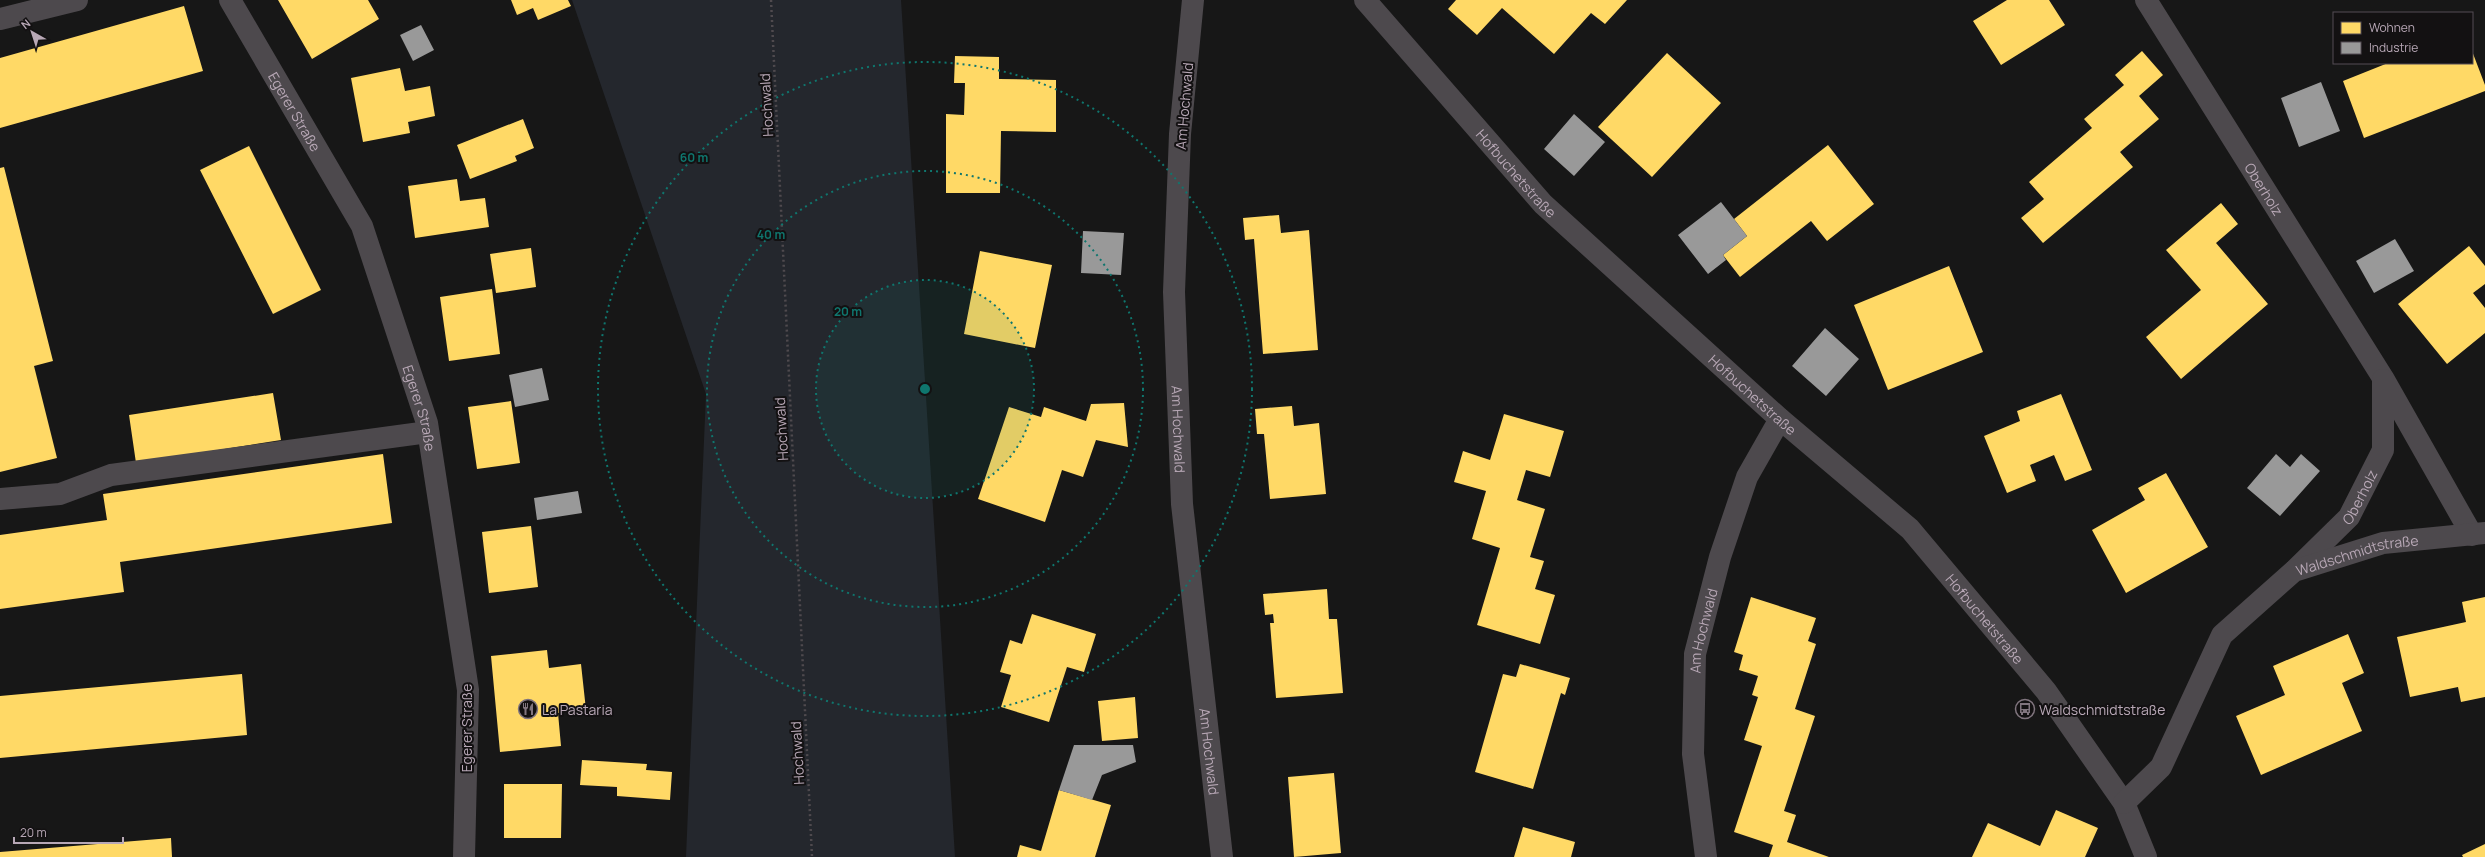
<svg xmlns="http://www.w3.org/2000/svg" width="2485" height="857" viewBox="0 0 2485 857" font-family="Manrope,sans-serif">
	<rect width="100%" height="100%" fill="#171717"/>
	<path fill="#24272d" d="M 572,0 L 901,0 L 955,857 L 686,857 L 706,394 Z"/>
	<path fill="#ffd966" d="M 278,0 L 368,0 L 379,19 L 312,59 Z
		M 511,0 L 568,0 L 571,6 L 538,20 L 533,8 L 517,15 Z
		M 1456,0 L 1627,0 L 1605,24 L 1591,13 L 1554,54 L 1502,8 L 1477,35 L 1448,9 Z
		M 2007,0 L 2049,0 L 2065,25 L 2001,65 L 1973,21 Z
		M 184,6 L 203,71 L 0,128 L 0,58 Z
		M 2142,51 L 2163,75 L 2139,96 L 2159,119 L 2120,152 L 2133,167 L 2043,243 L 2021,218 L 2044,199 L 2029,182 L 2092,128 L 2084,119 L 2124,85 L 2115,75 Z
		M 2472,51 L 2485,85 L 2485,91 L 2364,138 L 2343,81 L 2388,63 L 2472,63 Z
		M 1667,53 L 1721,103 L 1652,177 L 1598,127 Z
		M 955,56 L 999,57 L 999,79 L 1056,80 L 1056,132 L 1001,131 L 1000,193 L 946,193 L 946,114 L 964,115 L 965,83 L 954,83 Z
		M 400,68 L 405,91 L 430,86 L 435,116 L 408,122 L 410,133 L 363,142 L 351,78 Z
		M 523,119 L 534,148 L 515,156 L 517,161 L 470,179 L 457,145 Z
		M 1828,145 L 1874,204 L 1827,241 L 1811,221 L 1740,277 L 1723,255 L 1747,236 L 1734,219 Z
		M 249,146 L 321,290 L 273,314 L 200,170 Z
		M 4,167 L 53,361 L 34,366 L 57,458 L 0,472 L 0,168 Z
		M 457,179 L 460,201 L 485,198 L 489,227 L 415,238 L 408,186 Z
		M 2221,203 L 2238,224 L 2216,243 L 2268,304 L 2181,379 L 2146,337 L 2201,290 L 2166,250 Z
		M 1279,215 L 1281,233 L 1309,230 L 1318,350 L 1263,354 L 1254,239 L 1245,240 L 1243,218 Z
		M 2469,246 L 2485,266 L 2485,284 L 2473,293 L 2485,308 L 2485,333 L 2447,364 L 2398,304 Z
		M 531,248 L 536,287 L 496,293 L 490,254 Z
		M 980,251 L 1052,265 L 1035,348 L 964,334 Z
		M 1949,266 L 1983,352 L 1888,390 L 1854,305 Z
		M 492,289 L 500,354 L 449,361 L 440,297 Z
		M 273,393 L 281,440 L 136,463 L 129,415 Z
		M 2061,394 L 2092,470 L 2065,481 L 2054,455 L 2030,465 L 2036,481 L 2007,493 L 1984,436 L 2020,421 L 2017,411 Z
		M 511,401 L 520,463 L 477,469 L 468,407 Z
		M 1124,403 L 1128,447 L 1096,440 L 1083,477 L 1062,470 L 1045,522 L 978,499 L 1009,407 L 1041,417 L 1044,407 L 1086,421 L 1091,404 Z
		M 1292,406 L 1294,426 L 1319,423 L 1326,494 L 1270,499 L 1264,434 L 1257,434 L 1255,409 Z
		M 1504,414 L 1564,431 L 1550,477 L 1526,470 L 1517,500 L 1545,509 L 1530,557 L 1544,561 L 1535,589 L 1555,595 L 1540,644 L 1477,625 L 1500,548 L 1472,539 L 1486,491 L 1454,482 L 1463,451 L 1490,460 Z
		M 383,454 L 392,523 L 120,562 L 124,592 L 0,609 L 0,535 L 107,520 L 103,494 Z
		M 2166,473 L 2208,547 L 2126,593 L 2092,530 L 2145,500 L 2138,488 Z
		M 531,526 L 538,587 L 489,593 L 482,532 Z
		M 1327,589 L 1329,619 L 1337,619 L 1343,693 L 1276,698 L 1270,623 L 1274,623 L 1273,614 L 1265,615 L 1263,594 Z
		M 1751,597 L 1816,618 L 1808,641 L 1816,644 L 1795,709 L 1815,716 L 1784,811 L 1796,815 L 1787,842 L 1829,857 L 1769,857 L 1773,845 L 1734,832 L 1762,746 L 1744,740 L 1758,697 L 1752,695 L 1758,676 L 1739,670 L 1743,655 L 1734,652 Z
		M 2485,597 L 2485,697 L 2461,702 L 2458,687 L 2410,697 L 2397,637 L 2466,622 L 2462,602 Z
		M 1032,614 L 1096,634 L 1084,672 L 1067,667 L 1049,722 L 1001,707 L 1011,675 L 1000,672 L 1010,640 L 1022,644 Z
		M 2348,634 L 2364,673 L 2342,683 L 2362,731 L 2261,775 L 2236,716 L 2285,695 L 2273,666 Z
		M 547,650 L 549,668 L 581,664 L 586,710 L 558,713 L 561,746 L 500,752 L 491,656 Z
		M 1520,664 L 1570,678 L 1565,695 L 1561,693 L 1533,789 L 1475,772 L 1503,674 L 1516,677 Z
		M 242,674 L 247,735 L 0,758 L 0,696 Z
		M 1135,697 L 1138,738 L 1102,741 L 1098,701 Z
		M 582,760 L 647,764 L 646,770 L 672,772 L 670,800 L 617,796 L 617,787 L 580,785 Z
		M 1334,773 L 1341,853 L 1294,857 L 1288,777 Z
		M 504,784 L 562,784 L 561,838 L 504,838 Z
		M 1059,790 L 1111,805 L 1095,857 L 1017,857 L 1020,845 L 1041,851 Z
		M 2056,810 L 2098,828 L 2085,857 L 1972,857 L 1988,823 L 2040,846 Z
		M 1523,827 L 1575,842 L 1571,857 L 1514,857 Z
		M 171,838 L 172,857 L 0,857 L 0,852 Z
		M 2485,844 L 2485,857 L 2463,857 L 2462,855 Z"/>
	<path fill="#999" d="M 421,25 L 434,50 L 413,61 L 400,35 Z
		M 2321,82 L 2340,131 L 2299,147 L 2281,98 Z
		M 1574,114 L 1605,142 L 1574,176 L 1544,149 Z
		M 1721,202 L 1747,236 L 1723,255 L 1726,260 L 1708,274 L 1678,235 Z
		M 1083,231 L 1124,233 L 1121,275 L 1081,273 Z
		M 2395,239 L 2414,271 L 2374,293 L 2356,261 Z
		M 1825,328 L 1859,359 L 1826,396 L 1792,366 Z
		M 542,368 L 549,400 L 515,407 L 509,375 Z
		M 2276,454 L 2290,467 L 2301,454 L 2320,471 L 2280,516 L 2247,488 Z
		M 578,491 L 582,513 L 537,520 L 534,498 Z
		M 1074,745 L 1133,745 L 1136,762 L 1102,775 L 1092,800 L 1059,790 Z"/>
	<g fill="none" stroke-linecap="round" stroke-linejoin="round">
		<path stroke="#4f4a4e" stroke-width="2.5" stroke-dasharray="2 3" stroke-linecap="butt" d="M 771,0 L 812,857"/>
		<g stroke="#4d494d" stroke-width="22">
			<path id="s1" d="M 230,0 L 362,226 L 427,423 L 468,690 L 464,857"/>
			<path id="s2" d="M 1193,0 L 1180,134 L 1174,292 L 1182,504 L 1222,857"/>
			<path id="s3" d="M 1365,0 L 1543,204 L 1780,419 L 1910,529 L 2046,691 L 2124,803 L 2146,857"/>
			<path id="s4" d="M 2146,0 L 2383,378 L 2472,535"/>
			<path d="M 0,19 L 77,0"/>
			<path d="M 0,499 L 60,494 L 111,475 L 428,432"/>
			<path id="s5" d="M 2296,569 L 2349,517 L 2383,450 L 2383,380"/>
			<path id="s6" d="M 2124,803 L 2161,767 L 2222,635 L 2294,571 L 2383,543 L 2485,533"/>
			<path id="s7" d="M 1706,857 L 1693,754 L 1695,654 L 1720,557 L 1747,477 L 1780,419"/>
		</g>
	</g>
	<circle cx="925" cy="389" r="109" fill="#0f766e" fill-opacity=".12"/>
	<g fill="none" stroke="#0f766e" stroke-width="2" stroke-dasharray="2 4">
		<circle cx="925" cy="389" r="109"/>
		<circle cx="925" cy="389" r="218"/>
		<circle cx="925" cy="389" r="327"/>
	</g>
	<defs>
		<g id="restaurant-ring" transform="scale(1)"><circle r="9.5" fill="#131112" stroke="#80757e" stroke-width="1.5"/><path d="M-5-6h1v4h1v-4h1v4h1v-4h1v5L-1.5 .5V6h-2V.5L-5-1ZM5-6V6H3V1.5H1.5Q1.5-4 5-6Z" fill="#80757e"/></g>
		<g id="bus-ring" transform="scale(1)"><circle r="9.5" fill="#131112" stroke="#80757e" stroke-width="1.5"/><path d="M-5-6H5V4H4V6H2V4H-2V6H-4V4H-5ZM-3.5-4V0h7V-4ZM-3.5 1.2v1.5H-2V1.2ZM2 1.2v1.5H3.5V1.2Z" fill="#80757e"/></g>
	</defs>
	<g fill-rule="evenodd">
		<use href="#restaurant-ring" x="528" y="709"/>
		<use href="#bus-ring" x="2025" y="709"/>
	</g>
	<g text-anchor="middle" dominant-baseline="central" stroke-width="4" stroke-linejoin="round" paint-order="stroke">
		<g font-size="14" fill="#b8a8b6" stroke="#131112">
			<text transform="translate(766 105) rotate(-93)">Hochwald</text>
			<text transform="translate(1184 106) rotate(-85)">Am Hochwald</text>
			<text stroke="none"><textPath href="#s1" startOffset="129">Egerer Straße</textPath></text>
			<text stroke="none"><textPath href="#s3" startOffset="230">Hofbuchetstraße</textPath></text>
			<text stroke="none"><textPath href="#s4" startOffset="223">Oberholz</textPath></text>
			<text stroke="none"><textPath href="#s3" startOffset="554">Hofbuchetstraße</textPath></text>
			<text stroke="none"><textPath href="#s1" startOffset="453">Egerer Straße</textPath></text>
			<text transform="translate(781 429) rotate(-93)">Hochwald</text>
			<text stroke="none"><textPath href="#s2" startOffset="430">Am Hochwald</textPath></text>
			<text stroke="none"><textPath href="#s5" startOffset="97">Oberholz</textPath></text>
			<text stroke="none"><textPath href="#s6" startOffset="359">Waldschmidtstraße</textPath></text>
			<text stroke="none"><textPath href="#s3" startOffset="878">Hofbuchetstraße</textPath></text>
			<text stroke="none"><textPath href="#s7" startOffset="228">Am Hochwald</textPath></text>
			<text transform="translate(466 728) rotate(-90)">Egerer Straße</text>
			<text stroke="none"><textPath href="#s2" startOffset="754">Am Hochwald</textPath></text>
			<text transform="translate(797 753) rotate(-93)">Hochwald</text>
		</g>
		<g font-size="14" fill="#b8a8b6" stroke="#131112" text-anchor="start">
			<text x="542" y="709">La Pastaria</text>
			<text x="2039" y="709">Waldschmidtstraße</text>
		</g>
	</g>
	<circle cx="925" cy="389" r="6" fill="#0f766e" stroke="#131112" stroke-width="2"/>
	<g font-size="12" text-anchor="middle" font-weight="bold" fill="#0f766e" stroke="#131112" stroke-width="4" stroke-linejoin="round" paint-order="stroke">
		<text x="694" y="162">60 m</text>
		<text x="771" y="239">40 m</text>
		<text x="848" y="316">20 m</text>
	</g>
	<rect x="2333" y="12" width="140" height="52" fill="#131112" stroke="#554d54"/>
	<rect x="2341" y="22" width="20" height="12" fill="#ffd966" stroke="#554d54"/>
	<text x="2369" y="32" font-size="12" fill="#b8a8b6">Wohnen</text>
	<rect x="2341" y="42" width="20" height="12" fill="#999999" stroke="#554d54"/>
	<text x="2369" y="52" font-size="12" fill="#b8a8b6">Industrie</text>
	<g transform="translate(32 32) rotate(321)" stroke="#131112" stroke-width="3" paint-order="stroke">
	<path d="M0-3L7 15L0 10L-7 15Z" fill="#b8a8b6"/>
	<text y="-6" font-size="11" font-weight="bold" text-anchor="middle" fill="#b8a8b6">N</text>
	</g>
	<path d="M14 837v6h109v-6" fill="none" stroke="#b8a8b6" stroke-width="2"/>
	<text x="20" y="837" font-size="12" fill="#b8a8b6" stroke="#131112" stroke-width="3" paint-order="stroke">20 m</text>
</svg>
